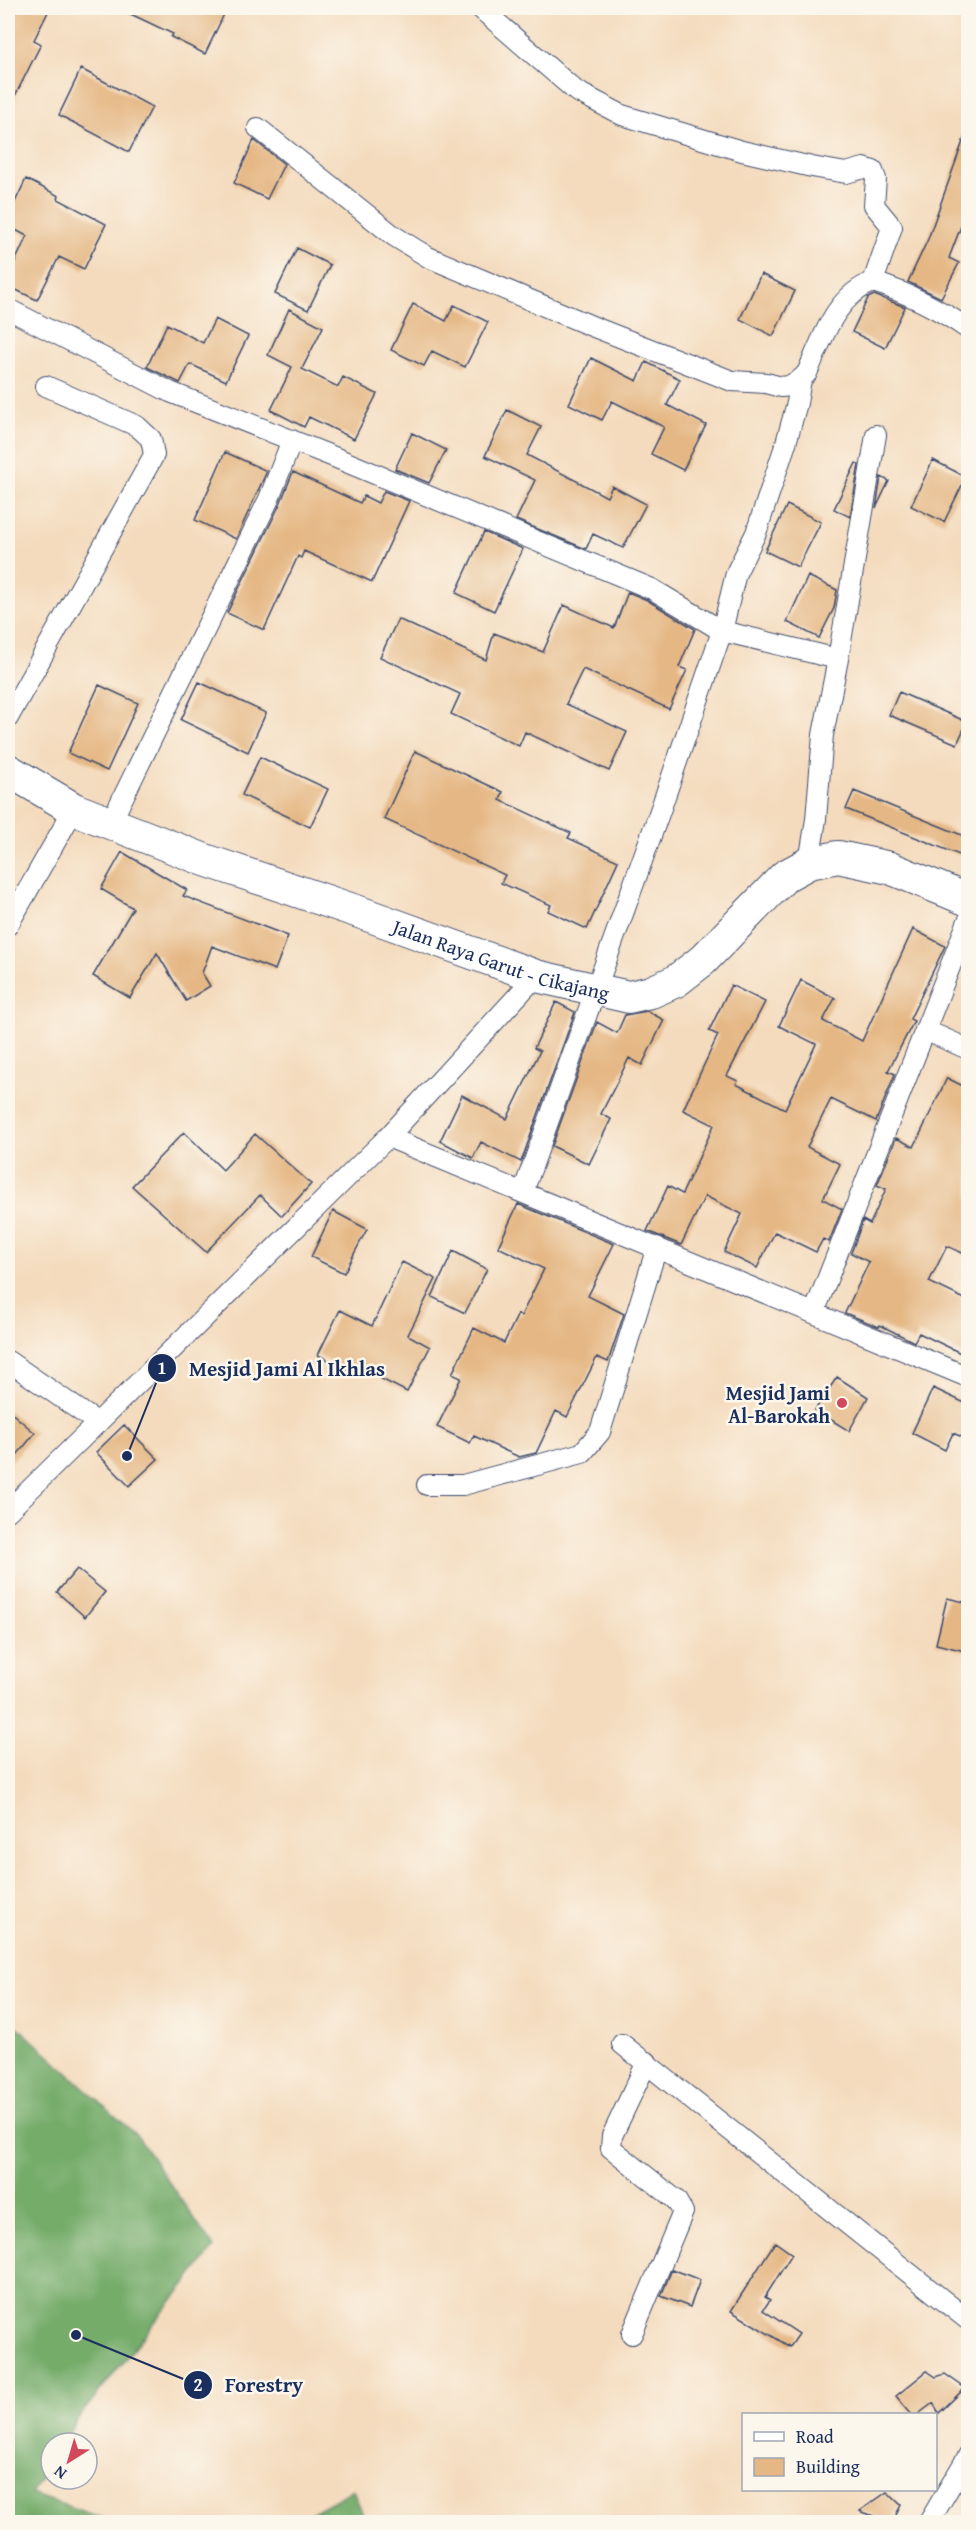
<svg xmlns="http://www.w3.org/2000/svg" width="976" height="2530" viewBox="0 0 976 2530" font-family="'Gentium Book Plus',serif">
	<rect width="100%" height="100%" fill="#fbf7ec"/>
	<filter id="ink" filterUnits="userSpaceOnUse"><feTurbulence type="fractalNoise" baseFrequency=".0167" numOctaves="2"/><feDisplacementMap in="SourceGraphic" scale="12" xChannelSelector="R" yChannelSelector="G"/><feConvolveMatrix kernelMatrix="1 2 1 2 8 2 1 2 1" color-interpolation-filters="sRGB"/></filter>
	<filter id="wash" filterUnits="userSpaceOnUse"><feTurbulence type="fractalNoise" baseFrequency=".008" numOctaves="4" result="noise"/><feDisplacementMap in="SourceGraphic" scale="24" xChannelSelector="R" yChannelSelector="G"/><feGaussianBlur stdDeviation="1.35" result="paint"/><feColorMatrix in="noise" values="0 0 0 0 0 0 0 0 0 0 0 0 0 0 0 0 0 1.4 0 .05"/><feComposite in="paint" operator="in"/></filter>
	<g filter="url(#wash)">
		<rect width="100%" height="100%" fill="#f4dbbe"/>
		<path fill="#75ac6a" stroke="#486e64" stroke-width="1.5" d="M 8,2018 L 137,2136 L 214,2248 L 75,2422 L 62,2443 L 51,2443 L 51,2461 L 31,2494 L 115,2522 L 8,2522 Z
			M 353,2490 L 366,2522 L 295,2522 Z"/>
		<g id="blocks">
			<path fill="#e5b784" d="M 8,8 L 50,8 L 34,40 L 41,44 L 8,110 Z
				M 118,8 L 227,8 L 205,54 L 171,37 L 173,34 Z
				M 81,69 L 152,107 L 129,152 L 59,115 Z
				M 966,133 L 969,134 L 969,205 L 949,258 L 959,263 L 941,298 L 908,282 L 928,239 Z
				M 254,140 L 284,164 L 267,199 L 234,183 Z
				M 26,179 L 59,196 L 58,199 L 106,224 L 84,269 L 59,257 L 37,300 L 8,286 L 8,277 L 27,236 L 8,226 L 8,217 Z
				M 297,248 L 330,265 L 308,310 L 275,294 Z
				M 761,274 L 795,291 L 773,336 L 740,319 Z
				M 874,295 L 905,307 L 885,348 L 852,332 L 868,298 Z
				M 413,304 L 446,321 L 454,305 L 488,322 L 465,367 L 432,351 L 424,366 L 391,350 Z
				M 289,309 L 323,327 L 302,369 L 338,387 L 343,377 L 377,394 L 354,439 L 309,417 L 304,427 L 271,410 L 292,367 L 268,355 Z
				M 215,319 L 248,336 L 226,381 L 190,364 L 180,383 L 147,367 L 167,324 L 203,343 Z
				M 591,358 L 637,381 L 646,362 L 680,379 L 667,405 L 706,425 L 683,470 L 651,454 L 664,427 L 612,401 L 602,420 L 569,404 Z
				M 507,410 L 541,427 L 527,455 L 607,497 L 612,486 L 646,504 L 623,548 L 593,534 L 586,549 L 516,520 L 535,480 L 485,456 Z
				M 412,433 L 446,450 L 429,483 L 395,469 Z
				M 225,452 L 267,471 L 236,539 L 195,520 Z
				M 933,460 L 966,477 L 944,522 L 911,506 Z
				M 856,463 L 859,465 L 850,517 L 834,509 Z
				M 293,472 L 360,503 L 364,496 L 378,503 L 384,491 L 409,501 L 372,582 L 304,551 L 301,558 L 298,556 L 264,630 L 227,613 L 280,504 Z
				M 881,477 L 889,481 L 876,508 Z
				M 787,505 L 821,522 L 798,567 L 765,551 Z
				M 484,532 L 523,549 L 494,611 L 456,593 Z
				M 808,576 L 837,590 L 834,608 L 819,638 L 787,622 Z
				M 628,592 L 647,600 L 695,629 L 679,667 L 687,670 L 669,709 L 583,669 L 566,704 L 627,732 L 609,771 L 525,732 L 519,746 L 451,714 L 460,694 L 380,657 L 398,619 L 486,660 L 494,633 L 543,652 L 564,605 L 614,628 Z
				M 199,682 L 266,713 L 248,752 L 181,720 Z
				M 99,685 L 138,703 L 107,771 L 68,753 Z
				M 899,692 L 967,722 L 957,744 L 889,715 Z
				M 415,751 L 503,792 L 500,800 L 571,833 L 568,838 L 618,861 L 587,929 L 548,911 L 551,905 L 501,883 L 505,875 L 384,819 Z
				M 260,757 L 328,789 L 310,827 L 242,795 Z
				M 854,791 L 969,838 L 969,859 L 846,809 Z
				M 122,852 L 187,890 L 183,896 L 288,936 L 275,970 L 212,946 L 202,973 L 210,986 L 186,1001 L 157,953 L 130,998 L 93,976 L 133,908 L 101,889 Z
				M 913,929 L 945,946 L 910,1019 L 914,1021 L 888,1071 L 895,1074 L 876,1121 L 831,1099 L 807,1147 L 840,1164 L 823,1199 L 842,1209 L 829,1242 L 823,1239 L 816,1252 L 775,1232 L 757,1268 L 724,1252 L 742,1214 L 705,1196 L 681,1245 L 647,1231 L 668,1186 L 682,1194 L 714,1125 L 683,1110 L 718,1035 L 709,1031 L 731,985 L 765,1002 L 727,1076 L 738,1081 L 736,1084 L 785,1109 L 816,1044 L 779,1026 L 801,980 L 835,998 L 823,1021 L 862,1041 Z
				M 556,1002 L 575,1012 L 521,1162 L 481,1142 L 473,1158 L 440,1141 L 462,1095 L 507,1119 L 540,1051 L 534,1048 Z
				M 647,1011 L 664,1020 L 642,1065 L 629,1058 L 601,1114 L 611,1119 L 589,1164 L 552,1146 L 597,1022 L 617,1033 L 625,1015 Z
				M 947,1078 L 969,1089 L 969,1256 L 947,1246 L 929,1282 L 969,1301 L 969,1357 L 919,1333 L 914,1342 L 880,1325 L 879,1327 L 845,1313 L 869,1262 L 851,1253 L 863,1220 L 870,1224 L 886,1189 L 877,1185 L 896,1138 L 914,1147 Z
				M 184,1132 L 223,1170 L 255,1134 L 311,1184 L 282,1216 L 260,1195 L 206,1252 L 132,1186 Z
				M 518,1204 L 614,1244 L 588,1296 L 624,1314 L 608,1362 L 597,1357 L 567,1417 L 556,1411 L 536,1453 L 519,1457 L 474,1436 L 470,1443 L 437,1427 L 461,1378 L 452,1374 L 474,1328 L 504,1343 L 518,1314 L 521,1316 L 544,1269 L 498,1247 Z
				M 333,1211 L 367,1229 L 344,1273 L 311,1257 Z
				M 453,1251 L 487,1269 L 465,1313 L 432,1297 Z
				M 402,1262 L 436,1279 L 408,1335 L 430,1347 L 407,1392 L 354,1365 L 351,1372 L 318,1355 L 340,1310 L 372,1326 Z
				M 837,1377 L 868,1397 L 849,1431 L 815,1410 Z
				M 933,1388 L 969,1405 L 969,1440 L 953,1433 L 945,1450 L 912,1433 Z
				M 8,1410 L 35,1433 L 8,1466 Z
				M 124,1425 L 158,1459 L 129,1486 L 96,1452 Z
				M 77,1569 L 105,1592 L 85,1617 L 57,1592 Z
				M 947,1598 L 969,1603 L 969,1652 L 936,1644 Z
				M 775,2242 L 792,2254 L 765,2297 L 770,2300 L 763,2310 L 799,2334 L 790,2347 L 731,2311 Z
				M 672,2269 L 700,2280 L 690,2307 L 661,2296 Z
				M 927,2371 L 936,2377 L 945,2374 L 965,2388 L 939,2413 L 933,2403 L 917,2415 L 912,2415 L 896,2396 Z
				M 887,2492 L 901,2505 L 892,2523 L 860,2511 Z"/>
		</g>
	</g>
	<g filter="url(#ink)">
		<use href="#blocks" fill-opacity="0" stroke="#3c496c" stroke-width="1.5"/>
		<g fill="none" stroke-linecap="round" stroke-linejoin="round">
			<g stroke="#3c496c" stroke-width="22">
				<path id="minor" d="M 480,8 L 576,91 L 622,115 L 742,151 L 812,167 L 846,173 L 864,168 L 873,171 L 876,179 L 874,205 L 892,227 L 873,282
					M 258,128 L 394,236 L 428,257 L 594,327 L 732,381 L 766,383 L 781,387 L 789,386 L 801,379 L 807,373 C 823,338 835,296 873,282 C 908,293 938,308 968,329
					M 8,309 L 170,392 L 334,457 L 652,589 L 722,631 L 838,659
					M 8,718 L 154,455 L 151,439 L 137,426 L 46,386
					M 110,824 L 269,499 L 292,440
					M 809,863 L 816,819 L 823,735 L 838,659 L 876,435
					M 8,925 L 74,809
					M 927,1031 L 968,1049
					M 388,1137 L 968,1377
					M 523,1192 L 661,808 L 722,631 L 736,573 L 756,533 L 786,443 L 797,403 L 801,379
					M 814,1313 L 968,921
					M 8,1361 L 98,1423
					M 427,1485 L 463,1485 L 582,1453 L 600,1432 L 657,1247
					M 8,1511 L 388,1137 L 536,976
					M 622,2044 L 968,2320
					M 632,2334 L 683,2212 L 676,2200 L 611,2148 L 612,2136 L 647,2062
					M 929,2522 L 968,2456"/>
			</g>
			<g stroke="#3c496c" stroke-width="34">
				<g id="primary">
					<path id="s1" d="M 8,770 L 74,809 L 205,860 L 359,912 L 536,976 L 629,997 L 651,992 L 676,981 L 703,960 L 785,876 L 809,863 L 838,857 L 890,868 L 968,900"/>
				</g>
			</g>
			<use href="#minor" stroke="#fff" stroke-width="20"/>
			<use href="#primary" stroke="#fff" stroke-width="32"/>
		</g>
	</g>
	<circle fill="#d1495b" stroke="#fbf7ec" stroke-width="2" cx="842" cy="1403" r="6"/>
	<g text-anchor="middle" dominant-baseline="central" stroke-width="5" stroke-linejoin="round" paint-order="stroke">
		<g font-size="20" fill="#1b2f5e" stroke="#fbf7ec">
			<text stroke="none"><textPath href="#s1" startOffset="530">Jalan Raya Garut - Cikajang</textPath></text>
		</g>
		<g font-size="20" font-weight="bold" fill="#1b2f5e" stroke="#fbf7ec" text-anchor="end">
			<text x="830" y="1392">Mesjid Jami<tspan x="830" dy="23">Al-Barokah</tspan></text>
		</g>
	</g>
	<path fill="none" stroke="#1b2f5e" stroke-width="2" d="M127 1456L162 1368M76 2335L198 2385"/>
	<g fill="#1b2f5e" stroke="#fbf7ec" stroke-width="2">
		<circle cx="127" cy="1456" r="6"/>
		<circle cx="76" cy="2335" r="6"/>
		<circle cx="162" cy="1368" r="15"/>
		<circle cx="198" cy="2385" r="15"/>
	</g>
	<g font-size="18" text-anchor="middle" font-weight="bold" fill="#fff">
		<text x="162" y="1374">1</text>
		<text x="198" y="2391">2</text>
	</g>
	<g font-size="21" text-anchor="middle" font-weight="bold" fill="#1b2f5e" stroke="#fbf7ec" stroke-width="5" stroke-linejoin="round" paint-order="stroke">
		<text x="287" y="1376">Mesjid Jami Al Ikhlas</text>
		<text x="264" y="2392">Forestry</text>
	</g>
	<rect width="976" height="2530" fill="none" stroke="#fbf7ec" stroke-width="30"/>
	<rect x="742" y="2413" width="195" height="78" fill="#fbf7ec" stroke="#a1a7b3" stroke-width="1.5"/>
	<rect x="754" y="2432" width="30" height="9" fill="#ffffff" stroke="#a1a7b3" stroke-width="1.5"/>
	<text x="796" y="2443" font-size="18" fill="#1b2f5e">Road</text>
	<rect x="754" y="2458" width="30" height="18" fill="#e5b784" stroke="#a1a7b3" stroke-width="1.5"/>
	<text x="796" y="2473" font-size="18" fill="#1b2f5e">Building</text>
	<g transform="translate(69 2461) rotate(217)"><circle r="28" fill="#fbf7ec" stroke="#a1a7b3" stroke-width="1.5"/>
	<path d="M0-4.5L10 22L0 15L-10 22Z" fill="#d1495b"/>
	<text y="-9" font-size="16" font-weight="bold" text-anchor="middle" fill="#1b2f5e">N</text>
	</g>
</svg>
